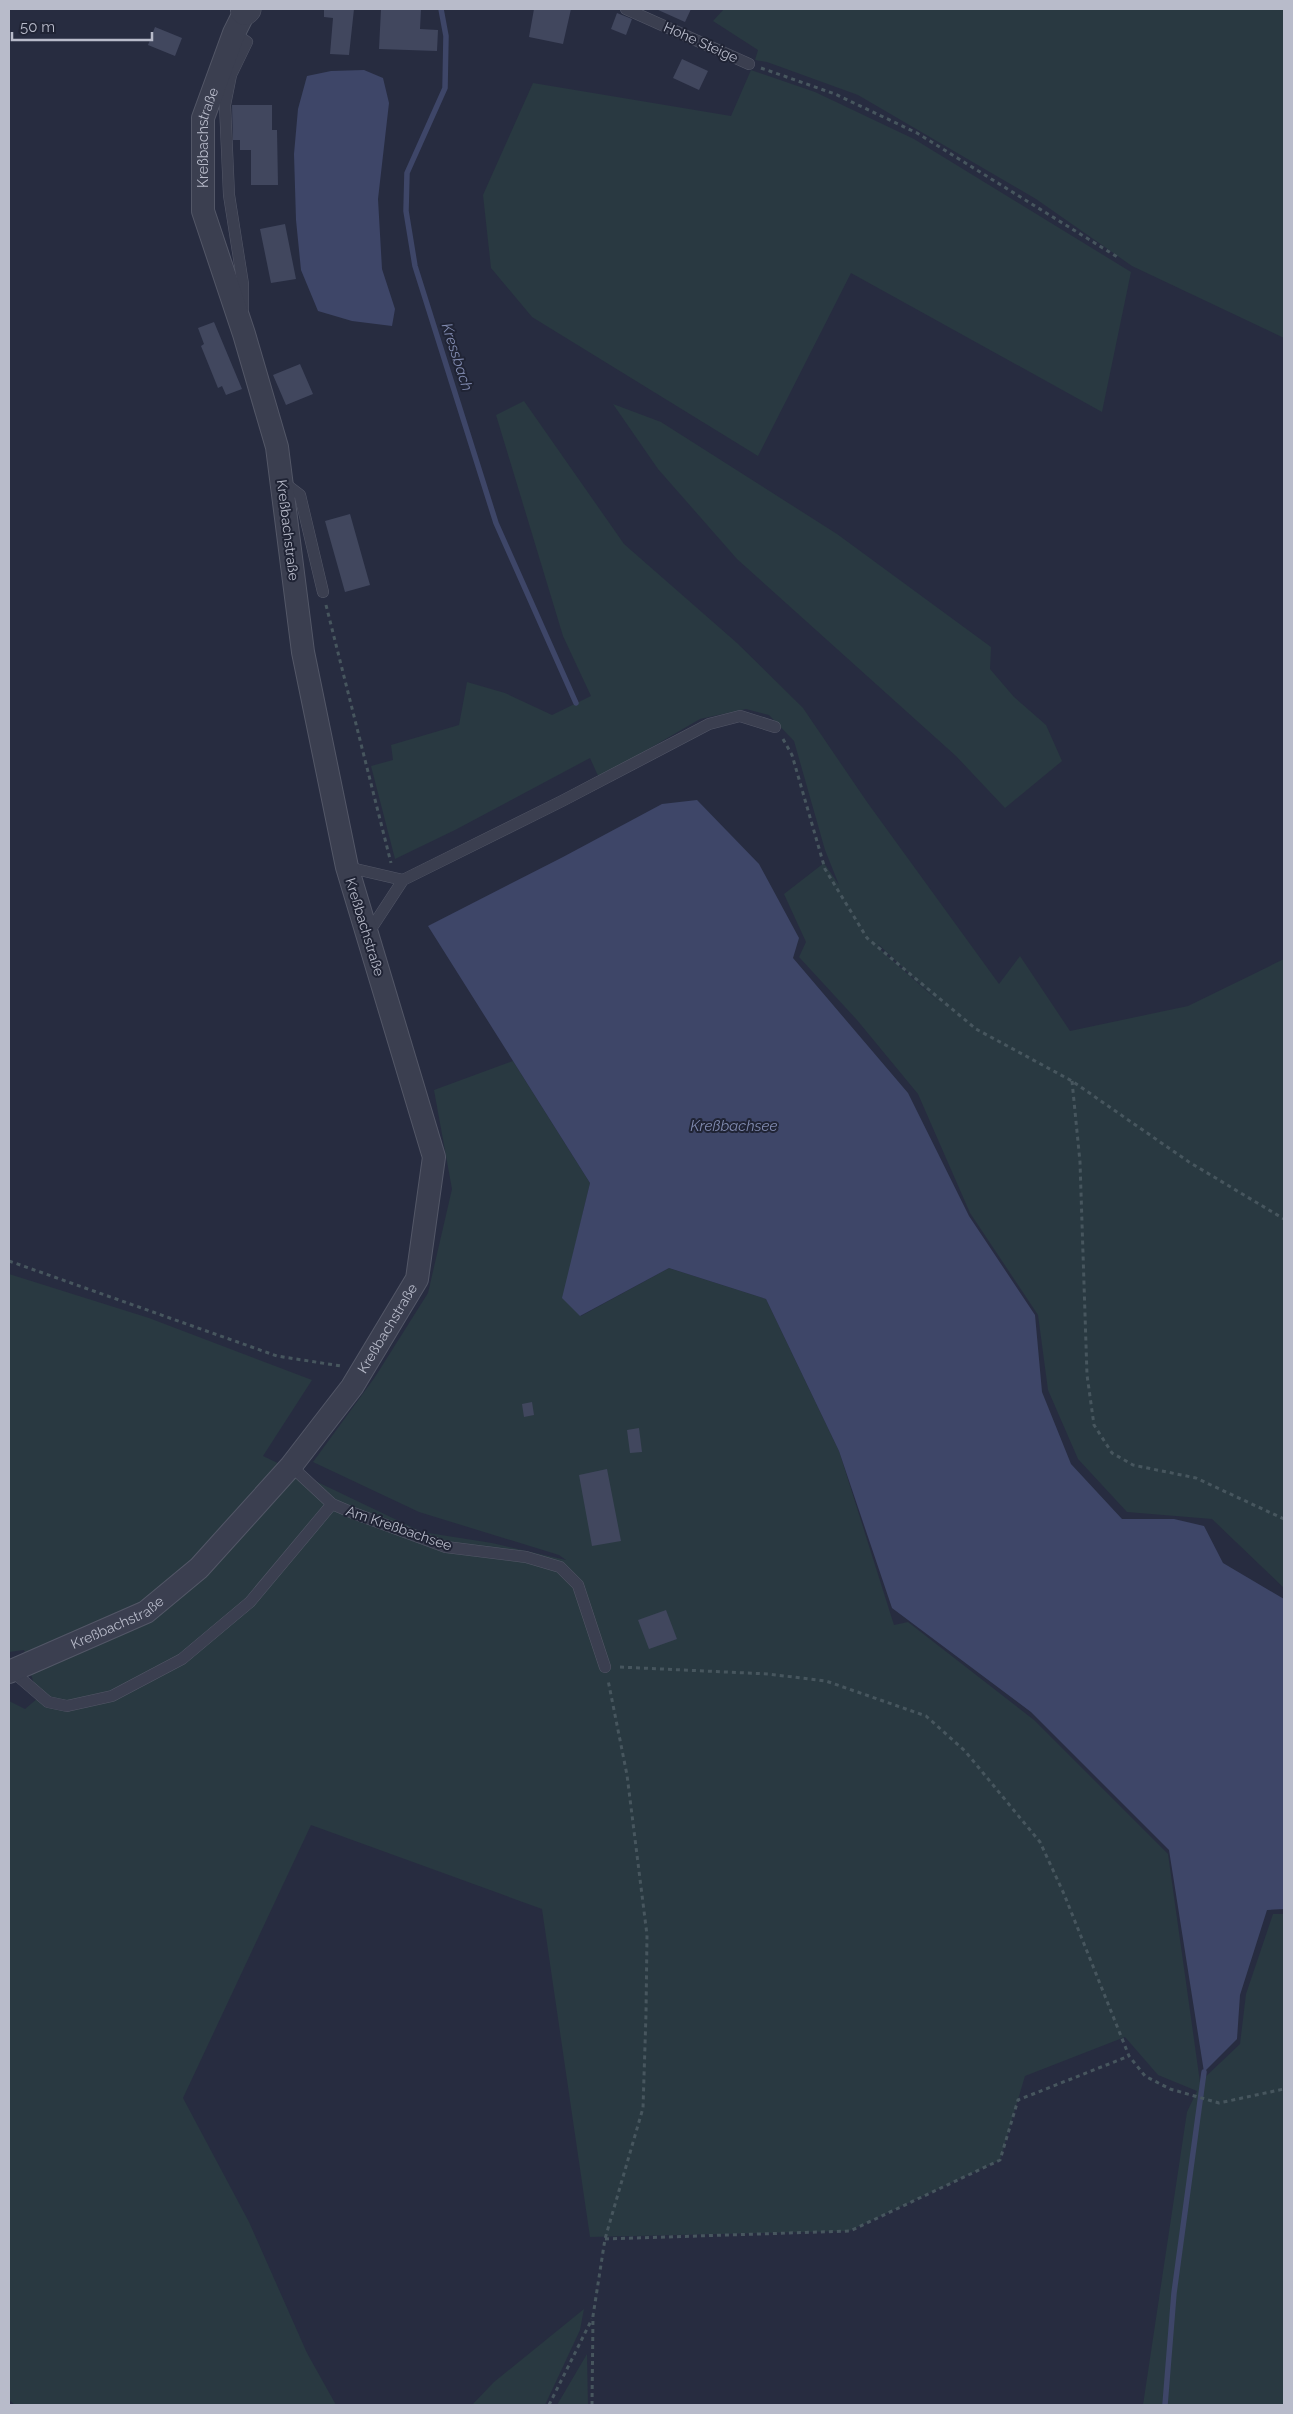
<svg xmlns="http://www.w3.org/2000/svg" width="1293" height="2414" viewBox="0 0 1293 2414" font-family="Raleway,sans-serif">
	<rect width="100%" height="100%" fill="#272c40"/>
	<path fill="#293941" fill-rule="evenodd" d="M 724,9 L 1284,9 L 1284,338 L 1132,266 L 1036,199 L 858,95 L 767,62 L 755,60 L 758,50 L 713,21 Z
		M 751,70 L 815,92 L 914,139 L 1131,272 L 1102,412 L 851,273 L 758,456 L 532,317 L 491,268 L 483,195 L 533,83 L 731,116 Z
		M 524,401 L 624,544 L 737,643 L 803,708 L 867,802 L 999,984 L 1020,956 L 1070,1031 L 1188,1006 L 1284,959 L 1284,1588 L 1212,1519 L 1127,1512 L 1078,1459 L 1048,1390 L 1038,1315 L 970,1213 L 918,1094 L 857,1020 L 799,957 L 806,942 L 784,894 L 824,863 L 839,885 L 825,850 L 794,741 L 769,715 L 746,709 L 700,719 L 599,778 L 590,758 L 455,830 L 395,859 L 371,766 L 393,760 L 391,745 L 459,725 L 467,682 L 505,693 L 552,715 L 591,696 L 563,636 L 496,415 ZM 878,944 L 940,1003 L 881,950 Z
		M 613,404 L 661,422 L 837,534 L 991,647 L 990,669 L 1014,697 L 1046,725 L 1062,761 L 1005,808 L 956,756 L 737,559 L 658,469 Z
		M 513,1061 L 590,1183 L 563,1298 L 581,1316 L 669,1268 L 766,1299 L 839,1451 L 894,1625 L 908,1622 L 1034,1720 L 1168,1854 L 1200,2082 L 1240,2044 L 1246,1994 L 1273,1914 L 1284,1914 L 1284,2405 L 1143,2405 L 1187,2112 L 1197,2091 L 1158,2075 L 1125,2037 L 1025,2076 L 1000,2160 L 849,2231 L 590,2237 L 542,1909 L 311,1825 L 183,2098 L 249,2222 L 307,2353 L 336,2405 L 15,2405 L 9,2400 L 9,1701 L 25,1709 L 38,1698 L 24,1650 L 9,1652 L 9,1274 L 149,1318 L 312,1380 L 263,1456 L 422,1532 L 492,1543 L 566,1560 L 559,1555 L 419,1512 L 313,1462 L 375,1377 L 428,1293 L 452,1189 L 434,1090 Z
		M 584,2309 L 580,2330 L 545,2405 L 472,2405 L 494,2382 Z
		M 587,2354 L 588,2405 L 557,2405 Z"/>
	<path fill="#3e4668" d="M 364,70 L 383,78 L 389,103 L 378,199 L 382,269 L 395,309 L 392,326 L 352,321 L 318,311 L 301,270 L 296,220 L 294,154 L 298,109 L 307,76 L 331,71 Z
		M 697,800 L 759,864 L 799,938 L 793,958 L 908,1093 L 969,1216 L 1035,1315 L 1042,1392 L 1071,1464 L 1122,1519 L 1174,1519 L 1204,1526 L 1223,1563 L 1284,1599 L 1284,1909 L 1267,1910 L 1240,1995 L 1237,2039 L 1204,2072 L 1169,1850 L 1031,1712 L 892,1608 L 839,1451 L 766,1299 L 669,1268 L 580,1316 L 562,1298 L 590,1183 L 428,926 L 563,857 L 662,804 Z"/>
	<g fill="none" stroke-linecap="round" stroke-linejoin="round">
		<path stroke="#3e4668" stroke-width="5.5" d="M 441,9 L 446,36 L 445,88 L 407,173 L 406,211 L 415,266 L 496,523 L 576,703
			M 1165,2405 L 1174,2293 L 1204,2072"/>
	</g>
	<path fill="#41475e" d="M 324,9 L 354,9 L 349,55 L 330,54 L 333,18 L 324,17 Z
		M 381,9 L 421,9 L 420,29 L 438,30 L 437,51 L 379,49 Z
		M 534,9 L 571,9 L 563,44 L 529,37 Z
		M 656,9 L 691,9 L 685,22 Z
		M 617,13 L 632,19 L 626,35 L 611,29 Z
		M 155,27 L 182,38 L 175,56 L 148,45 Z
		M 682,59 L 708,71 L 699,90 L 673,78 Z
		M 232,105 L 272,105 L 272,130 L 277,130 L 278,185 L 251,185 L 251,150 L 240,150 L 240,140 L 233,140 Z
		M 285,224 L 296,279 L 271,283 L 260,229 Z
		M 214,322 L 242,389 L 226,395 L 222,386 L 218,388 L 201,346 L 204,344 L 198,328 Z
		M 300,364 L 313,394 L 286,405 L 273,375 Z
		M 350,514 L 370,585 L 345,592 L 325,521 Z
		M 532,1402 L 534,1415 L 524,1417 L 522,1404 Z
		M 639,1428 L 642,1452 L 630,1453 L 627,1430 Z
		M 607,1469 L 621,1541 L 592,1546 L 579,1475 Z
		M 666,1610 L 677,1639 L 649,1649 L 638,1620 Z"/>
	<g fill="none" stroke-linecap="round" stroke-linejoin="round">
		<g stroke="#535767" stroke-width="12">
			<path id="service" d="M 626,9 L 749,64
				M 234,33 L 247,42 L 231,75 L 225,105 L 229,195 L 243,284 L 243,309
				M 283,482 L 300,495 L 323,592
				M 347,867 L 403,880
				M 367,935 L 403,880 L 562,801 L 709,724 L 740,716 L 775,727
				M 291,1466 L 332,1504 L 353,1513 L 446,1547 L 526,1557 L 560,1567 L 578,1585 L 605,1667
				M 12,1671 L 48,1702 L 67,1706 L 112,1696 L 182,1659 L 250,1602 L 332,1504"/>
		</g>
		<g stroke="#535767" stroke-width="24">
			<g id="minor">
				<path id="s1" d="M 9,1672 L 146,1612 L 199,1568 L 291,1466 L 352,1387 L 417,1279 L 434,1157 L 347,867 L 303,652 L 277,447 L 244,334 L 203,211 L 203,118 L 234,33 L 245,11 L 242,9"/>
			</g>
		</g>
		<g stroke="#535767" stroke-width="29">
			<path id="tertiary" d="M 245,11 L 247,9"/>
		</g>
		<path stroke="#47565e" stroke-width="3" stroke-dasharray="4 4" stroke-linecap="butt" d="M 761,68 L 835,94 L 917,133 L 1119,258
			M 326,605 L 391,863
			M 783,739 L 792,755 L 825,869 L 867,938 L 976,1029 L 1072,1081 L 1189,1162 L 1284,1219
			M 1072,1081 L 1080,1162 L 1087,1375 L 1094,1425 L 1112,1453 L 1133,1465 L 1196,1478 L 1284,1519
			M 9,1261 L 277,1356 L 341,1366
			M 620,1667 L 768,1674 L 826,1681 L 926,1716 L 965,1751 L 1040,1842 L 1064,1894 L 1129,2056 L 1145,2076 L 1170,2089 L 1219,2103 L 1284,2089
			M 605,2239 L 850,2231 L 1000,2160 L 1018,2100 L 1129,2056
			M 549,2405 L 592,2319
			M 592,2405 L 593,2316 L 605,2239 L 643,2108 L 646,2014 L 647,1935 L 627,1775 L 608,1680"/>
		<use href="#service" stroke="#3b3f50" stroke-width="11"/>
		<use href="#minor" stroke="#3b3f50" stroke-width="22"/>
		<use href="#tertiary" stroke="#3b3f50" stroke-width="28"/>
	</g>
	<g text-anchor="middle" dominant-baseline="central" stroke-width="4" stroke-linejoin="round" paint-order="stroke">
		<g font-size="14" fill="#b8bbca" stroke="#202435">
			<text transform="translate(701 42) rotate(24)">Hohe Steige</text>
			<text stroke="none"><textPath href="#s1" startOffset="1755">Kreßbachstraße</textPath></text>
			<text transform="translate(288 530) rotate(83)">Kreßbachstraße</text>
			<text transform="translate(365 927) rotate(73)">Kreßbachstraße</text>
			<text stroke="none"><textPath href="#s1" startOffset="524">Kreßbachstraße</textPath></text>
			<text transform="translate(399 1528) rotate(19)">Am Kreßbachsee</text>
			<text stroke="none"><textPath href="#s1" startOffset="119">Kreßbachstraße</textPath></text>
		</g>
		<g font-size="15" font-style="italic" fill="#818bb0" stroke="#202435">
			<text transform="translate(457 357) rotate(72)">Kressbach</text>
			<text x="734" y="1126">Kreßbachsee</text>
		</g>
	</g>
	<rect width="1293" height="2414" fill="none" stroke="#b8bbca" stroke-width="20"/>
	<path d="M12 32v8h140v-8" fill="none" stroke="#b8bbca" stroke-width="2.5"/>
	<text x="20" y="32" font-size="15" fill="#b8bbca" stroke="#202435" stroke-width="4" paint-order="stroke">50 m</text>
</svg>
